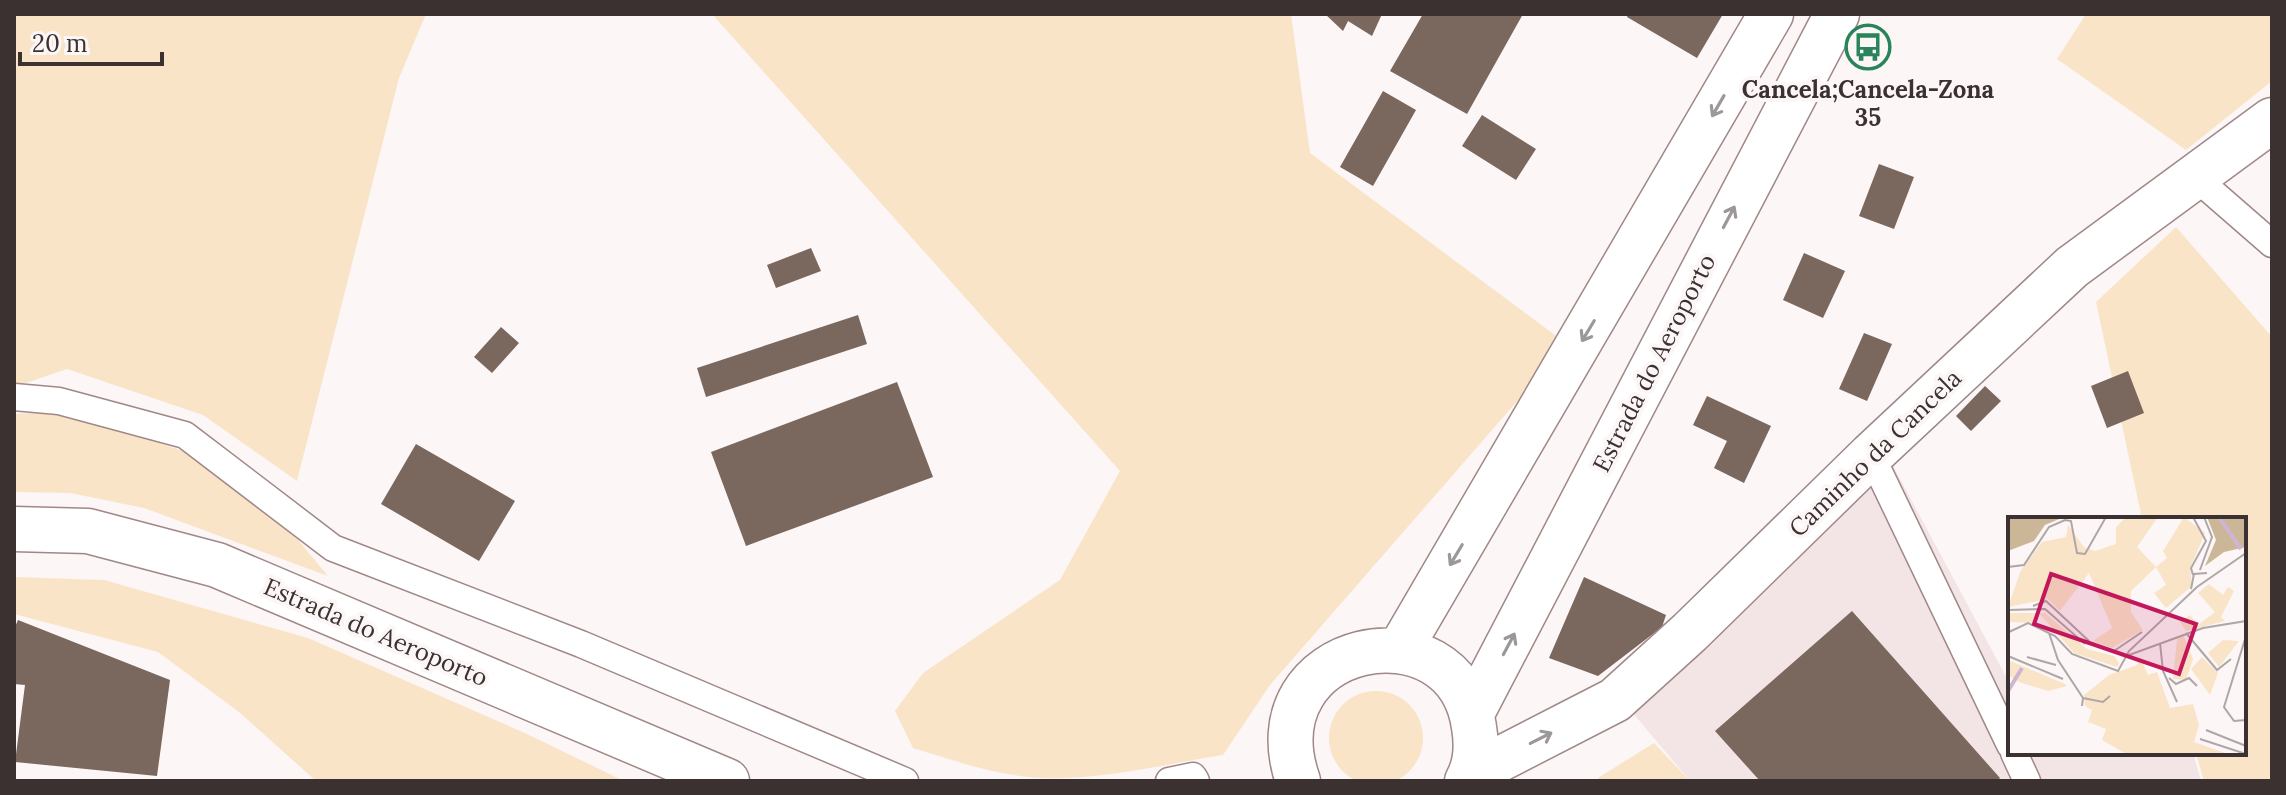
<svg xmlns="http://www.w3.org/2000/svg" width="2286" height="795" viewBox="0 0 2286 795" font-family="Lora,serif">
	<rect width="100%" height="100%" fill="#fcf6f6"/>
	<path fill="#f3e5e5" d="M 1891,462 L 2010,684 L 2010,753 L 2193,753 L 2201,781 L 1690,781 L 1632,712 Z"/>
	<path fill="#f9e4c8" d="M 14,14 L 426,14 L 399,78 L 297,481 L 203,415 L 67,369 L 14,387 Z
		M 712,14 L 1291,14 L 1310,153 L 1567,344 L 1270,685 L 1223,755 C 1167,764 1102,780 1045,778 C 1001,777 955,761 913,748 L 895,711 L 923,673 L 1060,580 L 1120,471 Z
		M 2086,14 L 2272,14 L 2272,81 L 2186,150 L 2057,59 Z
		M 2176,227 L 2272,337 L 2272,781 L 2204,781 L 2196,753 L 2244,753 L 2244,519 L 2142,519 L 2096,302 Z
		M 52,412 L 87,419 L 189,453 L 288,528 L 328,576 L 144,508 L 70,493 L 14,492 L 14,414 Z
		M 14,577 L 104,580 L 308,638 L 527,734 L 624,781 L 316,781 L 239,712 L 158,652 L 14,614 Z
		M1329 738a47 47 0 1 1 94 0a47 47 0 1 1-94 0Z
		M 1654,743 L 1690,781 L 1600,781 L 1598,778 Z"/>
	<path fill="#7a675d" d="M 1325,14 L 1382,14 L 1372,36 L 1348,21 L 1343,31 Z
		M 1423,14 L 1523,14 L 1467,114 L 1390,71 Z
		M 1628,14 L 1723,14 L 1697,58 L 1627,17 Z
		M 1383,91 L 1416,110 L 1373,186 L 1340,167 Z
		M 1482,115 L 1536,149 L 1516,180 L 1462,146 Z
		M 1879,164 L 1914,177 L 1894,229 L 1859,216 Z
		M 811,248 L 821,271 L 776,288 L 767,265 Z
		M 1804,253 L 1845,271 L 1823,318 L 1783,300 Z
		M 858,315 L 867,344 L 706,397 L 697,368 Z
		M 501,327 L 519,343 L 492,373 L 474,357 Z
		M 1864,333 L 1892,344 L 1867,401 L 1839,389 Z
		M 2128,371 L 2144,413 L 2107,428 L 2091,386 Z
		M 897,382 L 933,477 L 746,546 L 711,452 Z
		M 1985,386 L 2001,401 L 1971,431 L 1956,416 Z
		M 1707,396 L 1771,426 L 1744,483 L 1714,468 L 1727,441 L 1693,425 Z
		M 416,444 L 515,501 L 479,561 L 381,504 Z
		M 1584,577 L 1666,615 L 1662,627 L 1598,676 L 1549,658 Z
		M 1852,611 L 2000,778 L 1997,781 L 1760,781 L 1715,731 Z
		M 18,620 L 170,680 L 157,776 L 15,762 L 25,685 L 14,684 L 14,629 Z"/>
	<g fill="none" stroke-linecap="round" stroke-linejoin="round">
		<g stroke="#9f8887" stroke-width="29">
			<path id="lane" d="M 2195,177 L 2272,244
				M 14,397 L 59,401 L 185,435 L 333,548 L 581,644 L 905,781
				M 1871,455 L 2010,745
				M 2014,753 L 2027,781
				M 1169,781 L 1193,776 L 1196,781"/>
		</g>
		<g stroke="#9f8887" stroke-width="47">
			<path id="street" d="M 1471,774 L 1615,700 L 1690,632 L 1871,455 L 2072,267 L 2272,120"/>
		</g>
		<g stroke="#9f8887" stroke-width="47">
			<path id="secondary" d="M 14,529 L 88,531 L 217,565 L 727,781
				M 1399,651 L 1771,14
				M 1472,713 L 1837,14
				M 1298,781 C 1249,640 1457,600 1474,727 C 1477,745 1476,765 1467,781"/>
		</g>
		<use href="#lane" stroke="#fff" stroke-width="26"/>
		<use href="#street" stroke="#fff" stroke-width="44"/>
		<use href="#secondary" stroke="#fff" stroke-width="44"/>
	</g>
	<defs><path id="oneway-shaft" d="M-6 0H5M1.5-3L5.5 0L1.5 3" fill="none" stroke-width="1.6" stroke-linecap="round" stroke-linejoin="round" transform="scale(2)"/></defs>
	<g stroke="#9d9898">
		<use href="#oneway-shaft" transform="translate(1718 106) rotate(120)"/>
		<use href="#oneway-shaft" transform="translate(1729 217) rotate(-62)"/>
		<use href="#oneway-shaft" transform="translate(1588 331) rotate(121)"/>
		<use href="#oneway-shaft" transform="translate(1456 555) rotate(121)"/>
		<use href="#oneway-shaft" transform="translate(1509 644) rotate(-62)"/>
		<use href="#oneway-shaft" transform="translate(1541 738) rotate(-27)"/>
	</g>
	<defs>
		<g id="bus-ring" transform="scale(2.3)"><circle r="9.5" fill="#fcf6f6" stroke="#29845b" stroke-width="1.5"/><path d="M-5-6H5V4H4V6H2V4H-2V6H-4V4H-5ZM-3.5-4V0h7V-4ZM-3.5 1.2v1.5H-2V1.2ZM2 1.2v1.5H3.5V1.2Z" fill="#29845b"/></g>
	</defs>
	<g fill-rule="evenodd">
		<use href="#bus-ring" x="1868" y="47"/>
	</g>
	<g text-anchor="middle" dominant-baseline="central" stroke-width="8" stroke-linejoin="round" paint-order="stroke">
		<g font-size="24" font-weight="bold" fill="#3b3131" stroke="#fcf6f6">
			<text x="1868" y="89">Cancela;Cancela-Zona<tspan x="1868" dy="28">35</tspan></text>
		</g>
		<g font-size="24" fill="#3b3131" stroke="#fcf6f6">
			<text transform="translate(1654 363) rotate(-63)">Estrada do Aeroporto</text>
			<text transform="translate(1875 453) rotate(-44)">Caminho da Cancela</text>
			<text transform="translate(376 632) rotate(23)">Estrada do Aeroporto</text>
		</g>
	</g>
	<g transform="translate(2008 517)">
		<rect width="238" height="238" fill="#fcf6f6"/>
		<path d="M 118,0 L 150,0 L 129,30 L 148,50 L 159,41 L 155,34 L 176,0 L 197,16 L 182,51 L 184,69 L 158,91 L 146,76 L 158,68 L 148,50 L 123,74 L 123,95 L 135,113 L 104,131 L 85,124 L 104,111 L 81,56 L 52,94 L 40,82 L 0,90 L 13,53 L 34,25 L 58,20 L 60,8 L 76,30 L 87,34 L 108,27 L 108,10 ZM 201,67 L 215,78 L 220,70 L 226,74 L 213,100 L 217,104 L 178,114 L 172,105 L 182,98 L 190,108 L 207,95 L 190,76 ZM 0,96 L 37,96 L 79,132 L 106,139 L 111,146 L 109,150 L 66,136 L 31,96 L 26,106 L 0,105 ZM 176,119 L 185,142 L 178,163 L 165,162 L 169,122 ZM 215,123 L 231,124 L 211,150 L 200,136 ZM 132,140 L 140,158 L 149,155 L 162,191 L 185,187 L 191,208 L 186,225 L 223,238 L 120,238 L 94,223 L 98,212 L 80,205 L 84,193 L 77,189 L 76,178 L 101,158 L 129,148 ZM 194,140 L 210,156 L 202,178 L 183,152 ZM 0,143 L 57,167 L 59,169 L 40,174 L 11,165 L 0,158 Z" fill="#f9e4c8"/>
		<path d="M 0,0 L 56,0 L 37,8 L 26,24 L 0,34 ZM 199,0 L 238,0 L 238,30 L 216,35 L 197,49 L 208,23 Z" fill="#cbb698"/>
		<path fill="none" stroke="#cfb5d1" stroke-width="4" d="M 211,0 L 233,32M 0,174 L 14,151"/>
		<path fill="none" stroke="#afa7a7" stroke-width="2" d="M 0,50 L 16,48 L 41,10 L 57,3 L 63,4 L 69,36 L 77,37 L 98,0M 192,53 L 204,20 L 196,0M 185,58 L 183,51 L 198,24 L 185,0M 183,72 L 186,57 L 199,56M 25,89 L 38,84 L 81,124M 0,93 L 37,92 L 77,127M 1,115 L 20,106 L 47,119 L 64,137 L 110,154 L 121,134 L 189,70 L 238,36M 41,116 L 50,143 L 75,181 L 74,189M 178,116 L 209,153 L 223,142M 238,119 L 216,190 L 226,204 L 238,203M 76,125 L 106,134 L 134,115M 152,126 L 155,154 L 169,185M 121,138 L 195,111 L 238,104M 0,139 L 55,162M 19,140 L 48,148M 161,161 L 168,167 L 181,161 L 189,169M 75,181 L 95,185 L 102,179M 198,213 L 238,229M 192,222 L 238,237"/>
		<path fill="#c2185b" fill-opacity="0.15" stroke="#c2185b" stroke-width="4" d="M 43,57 L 188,107 L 171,157 L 26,107 Z"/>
		<rect width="238" height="238" fill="none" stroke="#3b3131" stroke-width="4"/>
	</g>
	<rect width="2286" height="795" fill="none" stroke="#3b3131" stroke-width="32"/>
	<path d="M20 52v12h142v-12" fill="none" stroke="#3b3131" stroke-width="4"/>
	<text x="32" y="52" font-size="24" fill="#3b3131" stroke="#fcf6f6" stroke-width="6" paint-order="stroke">20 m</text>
</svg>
